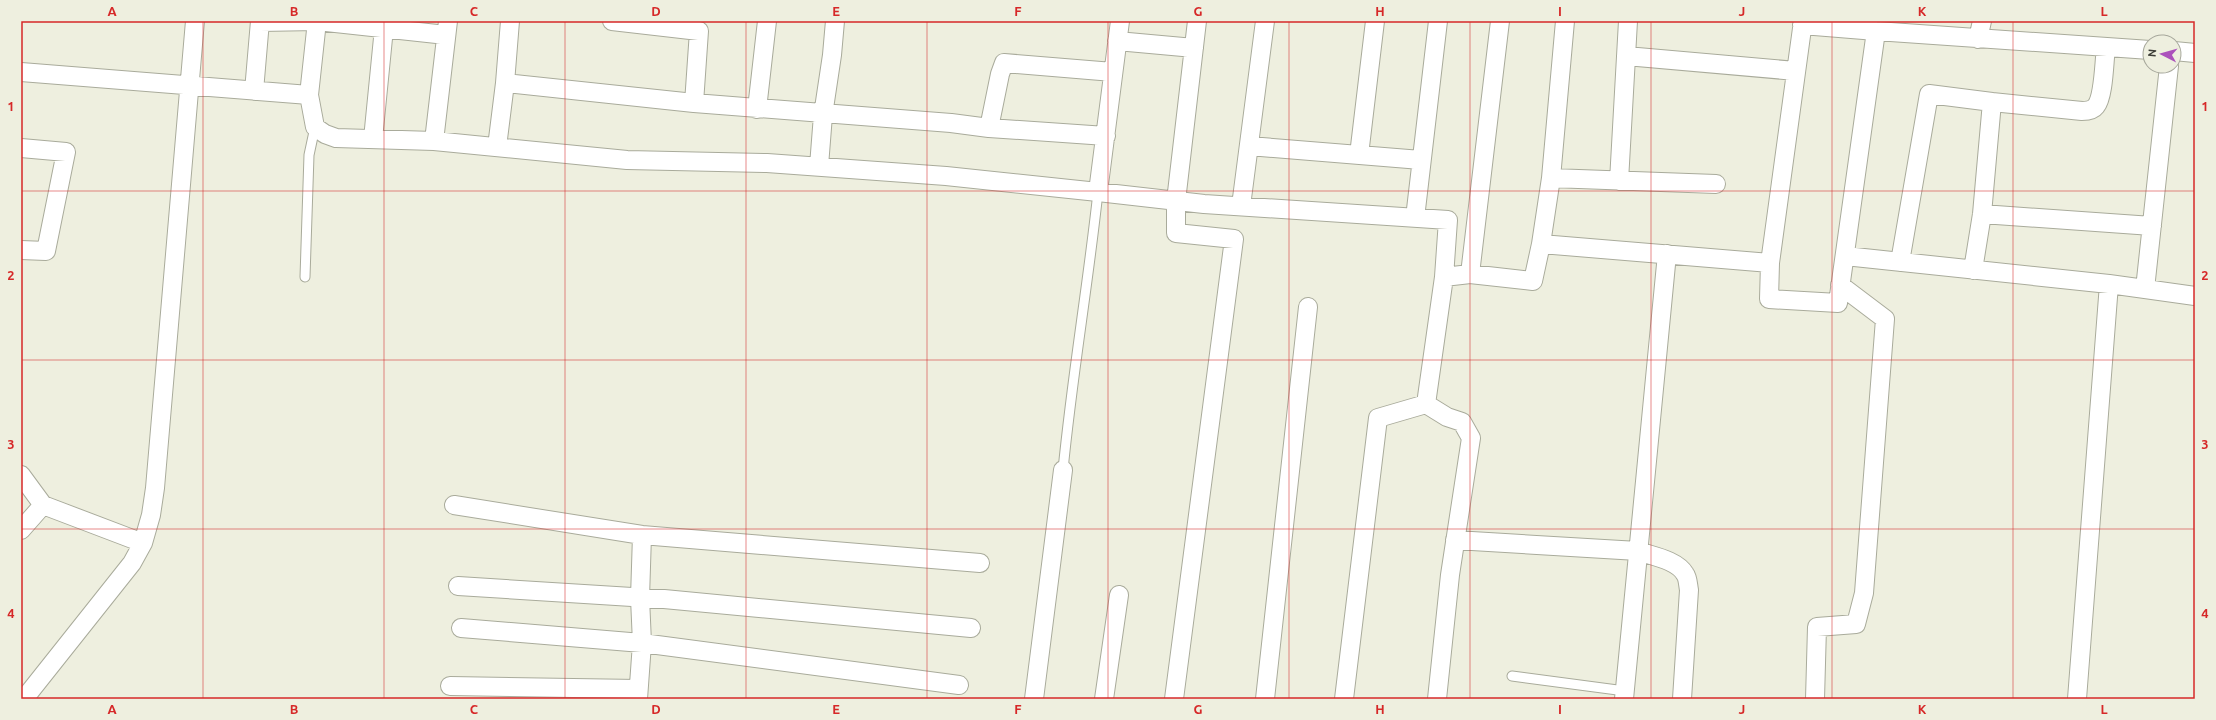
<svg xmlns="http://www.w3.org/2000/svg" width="2216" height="720" viewBox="0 0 2216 720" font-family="Ubuntu,sans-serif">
	<rect width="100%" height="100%" fill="#eeefdf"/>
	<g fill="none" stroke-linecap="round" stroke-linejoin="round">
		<g stroke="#a9ab9b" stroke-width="11">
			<path id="service" d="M 305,277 L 309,155 L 315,127
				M 1063,470 C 1072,377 1088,285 1098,192
				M 1512,676 L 1625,691"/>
		</g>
		<g stroke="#a9ab9b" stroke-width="20">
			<path id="minor" d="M 317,21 L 309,95 L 315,127 L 325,134 L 336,138 L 434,141 L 627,160 L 767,163 L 946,176 L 1098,192 L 1120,21
				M 510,21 L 505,83 L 694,103 L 699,31 L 612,21
				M 1803,21 L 1770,263 L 1769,299 L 1838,303 L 1876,31 L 2150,50
				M 260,22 L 317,21 L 446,35
				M 1802,25 L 1876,31
				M 1978,39 L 1982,21
				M 1117,41 L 1194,48
				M 2174,51 L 2195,53
				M 1626,56 L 1796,71
				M 21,72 L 309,95
				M 254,91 L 260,21
				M 1992,102 L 2082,111 C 2087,111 2093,110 2096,106 C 2104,96 2104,61 2106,48
				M 694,103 L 951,123 L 989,128 L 1000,74 L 1004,63 L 1113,72
				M 757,109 L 767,21
				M 989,128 L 1106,136
				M 373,139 L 384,28
				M 434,141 L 448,21
				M 1249,146 L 1421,160
				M 497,147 L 505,83
				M 21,148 L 66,152 L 46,251 L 21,250
				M 1359,155 L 1375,21
				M 819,166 L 823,115 L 832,55 L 835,21
				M 1551,178 L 1716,184
				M 1619,181 L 1628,21
				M 1098,192 L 1204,204 L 1448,220 L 1444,277 L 1426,404 L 1378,418 L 1344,699
				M 1241,206 L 1265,21
				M 1982,214 L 2152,226
				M 1415,218 L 1438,21
				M 1541,244 L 1551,178 L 1565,21
				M 1845,256 L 2109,284 L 2077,699
				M 1900,262 L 1929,94 L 1992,102 L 1982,214 L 1973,270
				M 1470,274 L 1500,21
				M 1444,277 L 1470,274 L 1533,281 L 1541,244 L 1770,263
				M 2109,284 L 2145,289 L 2169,66
				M 2145,289 L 2195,296
				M 1426,404 L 1447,417 L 1462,422 L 1471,438 L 1450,575 L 1437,699
				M 21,475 L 43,505 L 143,543 L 132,563 L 24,699
				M 454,505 L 642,535 L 980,563
				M 21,530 L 43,505
				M 1455,540 L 1638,551 C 1652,556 1677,560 1685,574 C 1688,578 1688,585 1689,590 L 1682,699
				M 143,543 L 151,515 L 155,488 L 195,21
				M 458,586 L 664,599 L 971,628
				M 461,628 L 642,643 L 959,685
				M 450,686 L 638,689
				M 638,699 L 642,643 L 640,598 L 642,535
				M 1034,699 L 1063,470
				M 1104,699 L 1119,595
				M 1174,699 L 1234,239 L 1176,233 L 1176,201 L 1197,21
				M 1265,699 L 1308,307
				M 1624,699 L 1667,254
				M 1815,699 L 1817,627 L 1856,624 L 1864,593 L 1885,319 L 1840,285"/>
		</g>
		<use href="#service" stroke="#fff" stroke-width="9"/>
		<use href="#minor" stroke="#fff" stroke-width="18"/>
	</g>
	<path fill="none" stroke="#d62828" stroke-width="1" stroke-opacity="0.55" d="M 203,21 L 203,699M 384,21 L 384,699M 565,21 L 565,699M 746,21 L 746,699M 927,21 L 927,699M 1108,21 L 1108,699M 1289,21 L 1289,699M 1470,21 L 1470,699M 1651,21 L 1651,699M 1832,21 L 1832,699M 2013,21 L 2013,699M 21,191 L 2195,191M 21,360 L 2195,360M 21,529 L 2195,529"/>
	<rect width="2216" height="720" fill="none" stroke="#eeefdf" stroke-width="44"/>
	<g transform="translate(2162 54) rotate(276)"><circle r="19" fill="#eeefdf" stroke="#a6a79b"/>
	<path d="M0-3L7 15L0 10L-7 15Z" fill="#ac51bc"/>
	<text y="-6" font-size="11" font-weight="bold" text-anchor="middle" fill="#3b3c36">N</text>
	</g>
	<rect x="22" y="22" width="2172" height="676" fill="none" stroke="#d62828" stroke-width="1.5"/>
	<g font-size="13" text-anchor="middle" font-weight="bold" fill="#d62828">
		<text x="112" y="16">A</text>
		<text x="294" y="16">B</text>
		<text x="474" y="16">C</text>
		<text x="656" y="16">D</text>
		<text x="836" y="16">E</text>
		<text x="1018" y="16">F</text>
		<text x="1198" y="16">G</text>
		<text x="1380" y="16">H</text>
		<text x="1560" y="16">I</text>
		<text x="1742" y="16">J</text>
		<text x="1922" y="16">K</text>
		<text x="2104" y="16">L</text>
		<text x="11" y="111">1</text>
		<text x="2205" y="111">1</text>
		<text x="11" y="280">2</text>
		<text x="2205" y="280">2</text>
		<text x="11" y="449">3</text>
		<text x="2205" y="449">3</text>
		<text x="11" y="618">4</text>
		<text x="2205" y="618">4</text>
		<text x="112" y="714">A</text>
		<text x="294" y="714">B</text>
		<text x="474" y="714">C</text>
		<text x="656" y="714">D</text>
		<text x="836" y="714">E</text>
		<text x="1018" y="714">F</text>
		<text x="1198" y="714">G</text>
		<text x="1380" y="714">H</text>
		<text x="1560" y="714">I</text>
		<text x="1742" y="714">J</text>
		<text x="1922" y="714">K</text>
		<text x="2104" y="714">L</text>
	</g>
</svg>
